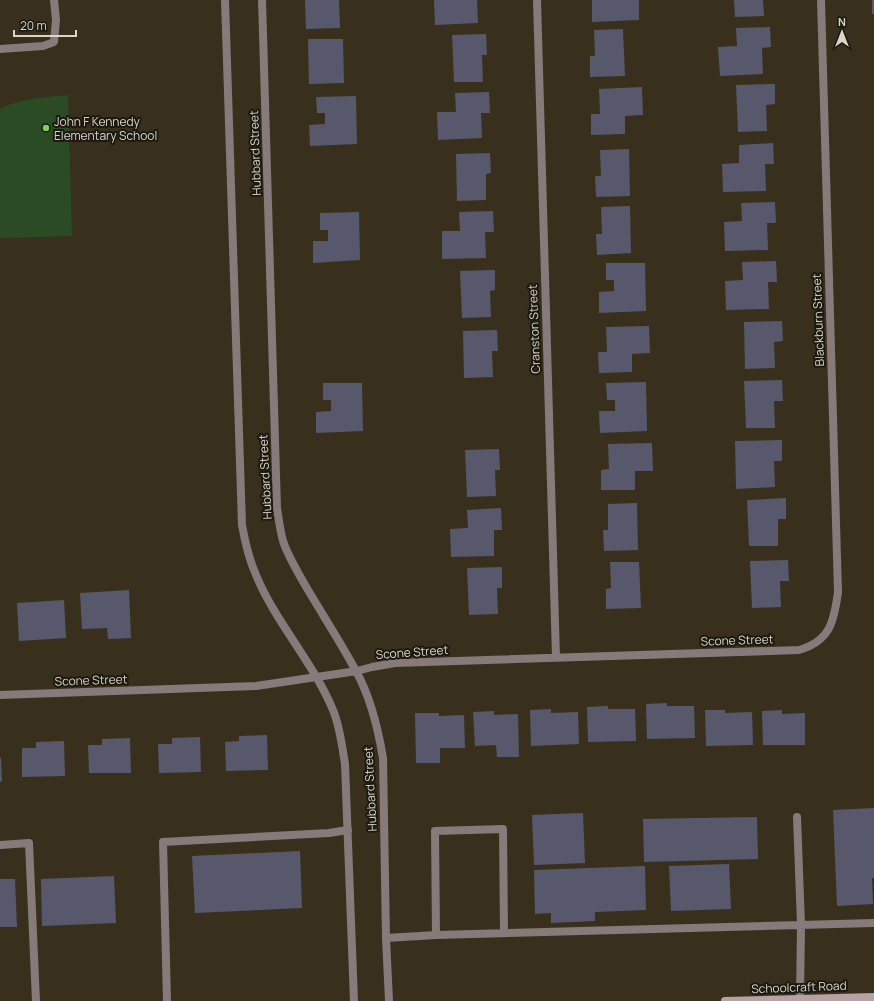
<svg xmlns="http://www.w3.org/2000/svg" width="874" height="1001" viewBox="0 0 874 1001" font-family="Manrope,sans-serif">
	<rect width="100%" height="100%" fill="#38301c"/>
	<path fill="#2b4b25" d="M 68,95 L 72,236 L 0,238 L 0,109 C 21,98 45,97 68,95 Z"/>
	<path fill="#58586d" d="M 305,0 L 339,0 L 340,28 L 306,29 Z
		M 434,0 L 477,0 L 478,23 L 435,25 Z
		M 592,0 L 639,0 L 639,20 L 592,22 Z
		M 734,0 L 763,0 L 764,16 L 735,17 Z
		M 872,0 L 874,0 L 874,14 L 872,14 Z
		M 770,27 L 771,47 L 762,48 L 763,74 L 720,76 L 718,47 L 737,46 L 736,28 Z
		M 623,29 L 625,76 L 590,77 L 590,56 L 595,56 L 594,30 Z
		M 486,34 L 487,55 L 482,55 L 483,82 L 454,82 L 452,35 Z
		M 308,39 L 343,39 L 344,83 L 309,84 Z
		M 775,84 L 775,104 L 766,105 L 767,131 L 738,132 L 736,85 Z
		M 642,87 L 643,115 L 625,116 L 625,134 L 591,135 L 591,114 L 600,114 L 599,89 Z
		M 489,92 L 490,113 L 481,113 L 482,138 L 438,140 L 437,112 L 456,112 L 455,93 Z
		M 356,96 L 357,144 L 310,146 L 309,125 L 325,124 L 325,113 L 317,113 L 316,97 Z
		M 773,143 L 774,164 L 765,164 L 766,191 L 723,192 L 722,164 L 739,163 L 739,145 Z
		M 629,149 L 630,196 L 596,197 L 595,176 L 601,176 L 600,150 Z
		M 490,153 L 491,173 L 486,174 L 486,200 L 457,201 L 456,154 Z
		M 775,202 L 776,223 L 767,223 L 768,250 L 725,251 L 724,222 L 742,221 L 741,203 Z
		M 630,206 L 631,253 L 597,255 L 596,234 L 602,234 L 601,207 Z
		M 493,211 L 494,232 L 485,232 L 486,258 L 442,259 L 442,231 L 460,231 L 459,212 Z
		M 359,212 L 360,260 L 313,263 L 313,241 L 328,241 L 328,230 L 320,230 L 320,213 Z
		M 776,261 L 777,282 L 768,282 L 769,309 L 726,310 L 725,281 L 743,280 L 742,262 Z
		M 606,263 L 645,263 L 646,311 L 599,313 L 599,292 L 614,291 L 614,280 L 606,280 Z
		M 495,270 L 495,290 L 490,291 L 491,317 L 462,318 L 460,271 Z
		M 782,321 L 783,341 L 774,342 L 775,368 L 745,369 L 744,322 Z
		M 649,326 L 650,353 L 632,354 L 632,372 L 599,373 L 598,352 L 607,352 L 606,327 Z
		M 497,330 L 498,351 L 492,351 L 493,377 L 464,378 L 463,331 Z
		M 782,380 L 783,401 L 774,401 L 775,428 L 746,428 L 744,381 Z
		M 646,382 L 647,431 L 600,433 L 599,411 L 615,411 L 615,400 L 607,400 L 606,383 Z
		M 323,383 L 362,383 L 363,431 L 316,433 L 316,412 L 331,411 L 331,400 L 323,400 Z
		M 782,440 L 782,461 L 774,461 L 775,487 L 736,489 L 735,441 Z
		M 652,443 L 653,471 L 635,471 L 635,490 L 601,490 L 601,470 L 609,469 L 608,444 Z
		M 499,449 L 500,470 L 495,470 L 496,496 L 467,497 L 465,450 Z
		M 786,498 L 786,519 L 778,519 L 778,546 L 749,546 L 747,500 Z
		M 637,503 L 638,550 L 604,551 L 603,530 L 608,530 L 608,504 Z
		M 501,508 L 502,530 L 494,530 L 494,556 L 451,557 L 450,529 L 468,528 L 467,510 Z
		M 788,560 L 789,581 L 780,581 L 781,607 L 752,608 L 750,561 Z
		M 610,562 L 639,562 L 641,608 L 606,609 L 606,589 L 611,588 Z
		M 502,567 L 502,588 L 497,588 L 498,614 L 469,615 L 467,568 Z
		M 129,590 L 131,638 L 108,639 L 107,628 L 82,629 L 80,593 Z
		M 64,600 L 66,638 L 19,641 L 17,603 Z
		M 667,703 L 667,706 L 694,706 L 695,738 L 647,739 L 646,704 Z
		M 608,706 L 608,709 L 635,709 L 636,741 L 588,742 L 587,707 Z
		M 551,709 L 551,713 L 578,712 L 579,744 L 531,746 L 530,710 Z
		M 705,710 L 725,710 L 725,713 L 752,712 L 753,745 L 706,746 Z
		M 782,710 L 782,714 L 805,713 L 805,745 L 763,745 L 762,711 Z
		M 494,711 L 494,715 L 518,714 L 519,757 L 497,757 L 496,745 L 475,746 L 473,712 Z
		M 415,713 L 439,713 L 439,716 L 464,715 L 465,748 L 440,748 L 440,763 L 416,763 Z
		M 267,735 L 268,770 L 226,771 L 225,742 L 239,741 L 239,736 Z
		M 200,737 L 201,772 L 159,773 L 158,744 L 172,744 L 172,738 Z
		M 130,738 L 131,773 L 89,773 L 88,745 L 102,745 L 102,739 Z
		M 64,741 L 65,776 L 22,777 L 22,748 L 36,748 L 36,742 Z
		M 0,758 L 1,758 L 2,781 L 0,782 Z
		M 874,808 L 874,878 L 872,878 L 873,904 L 837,906 L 833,810 Z
		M 583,813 L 585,863 L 534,865 L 532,815 Z
		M 757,817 L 758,859 L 644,862 L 643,819 Z
		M 300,851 L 302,908 L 195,913 L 192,856 Z
		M 729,864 L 731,909 L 671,911 L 669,866 Z
		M 645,866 L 646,910 L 595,912 L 595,921 L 551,923 L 551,913 L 535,914 L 534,870 Z
		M 114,876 L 116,923 L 42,926 L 41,879 Z
		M 0,879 L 15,879 L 17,927 L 0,927 Z"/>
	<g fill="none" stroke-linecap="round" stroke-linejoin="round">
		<path stroke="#867a7a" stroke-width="8" d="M 0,49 L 43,46 L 54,42 L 56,20 L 54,0
			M 797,817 L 801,925 L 800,999
			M 0,845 L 29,843 L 36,1001
			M 436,935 L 435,831 L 503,829 L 504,933
			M 386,938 L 436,935 L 874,923
			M 167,1001 L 163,842 L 329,833 L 348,830"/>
		<path stroke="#867a7a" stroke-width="8" d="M 225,0 L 242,525 C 245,542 249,559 256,575 C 276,623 313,662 333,710 C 340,727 342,746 345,764 L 354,1001
			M 262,0 L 277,508 C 279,520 280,532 284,544 C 291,562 301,578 311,595 C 326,620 342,645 356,671 C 371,698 378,728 383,758 L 386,938 L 389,1001
			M 537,0 L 556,657
			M 0,695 L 256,686 L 357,671 L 372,667 L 395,663 L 799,650 C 830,641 834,622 838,592 L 821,0"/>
		<path stroke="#b6a2a3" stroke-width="8" d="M 725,1001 L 874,997"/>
	</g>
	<circle fill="#7ad156" stroke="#1c1910" stroke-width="1.5" cx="46" cy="128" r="4"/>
	<g text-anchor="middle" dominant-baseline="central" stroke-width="4" stroke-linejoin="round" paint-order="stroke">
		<g font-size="12" fill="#dad5c9" stroke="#1c1910" text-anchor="start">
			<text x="54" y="121">John F Kennedy<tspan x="54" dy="14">Elementary School</tspan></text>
		</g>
		<g font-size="12" fill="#dad5c9" stroke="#1c1910">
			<text transform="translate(255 153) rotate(-92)">Hubbard Street</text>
			<text transform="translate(818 320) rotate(-92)">Blackburn Street</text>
			<text transform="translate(534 329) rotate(-92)">Cranston Street</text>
			<text transform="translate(265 477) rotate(-93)">Hubbard Street</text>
			<text transform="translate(737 640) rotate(-2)">Scone Street</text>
			<text transform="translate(412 652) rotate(-4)">Scone Street</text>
			<text transform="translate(91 680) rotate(-2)">Scone Street</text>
			<text transform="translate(370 789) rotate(-93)">Hubbard Street</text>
			<text transform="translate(799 987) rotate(-2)">Schoolcraft Road</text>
		</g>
	</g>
	<g transform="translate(842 32)" stroke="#1c1910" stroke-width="3" paint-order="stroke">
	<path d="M0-3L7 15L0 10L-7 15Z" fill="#dad5c9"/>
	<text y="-6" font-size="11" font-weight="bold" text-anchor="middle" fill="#dad5c9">N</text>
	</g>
	<path d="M14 30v6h62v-6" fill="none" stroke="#dad5c9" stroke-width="2"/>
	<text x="20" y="30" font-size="12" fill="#dad5c9" stroke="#1c1910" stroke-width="3" paint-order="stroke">20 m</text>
</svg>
